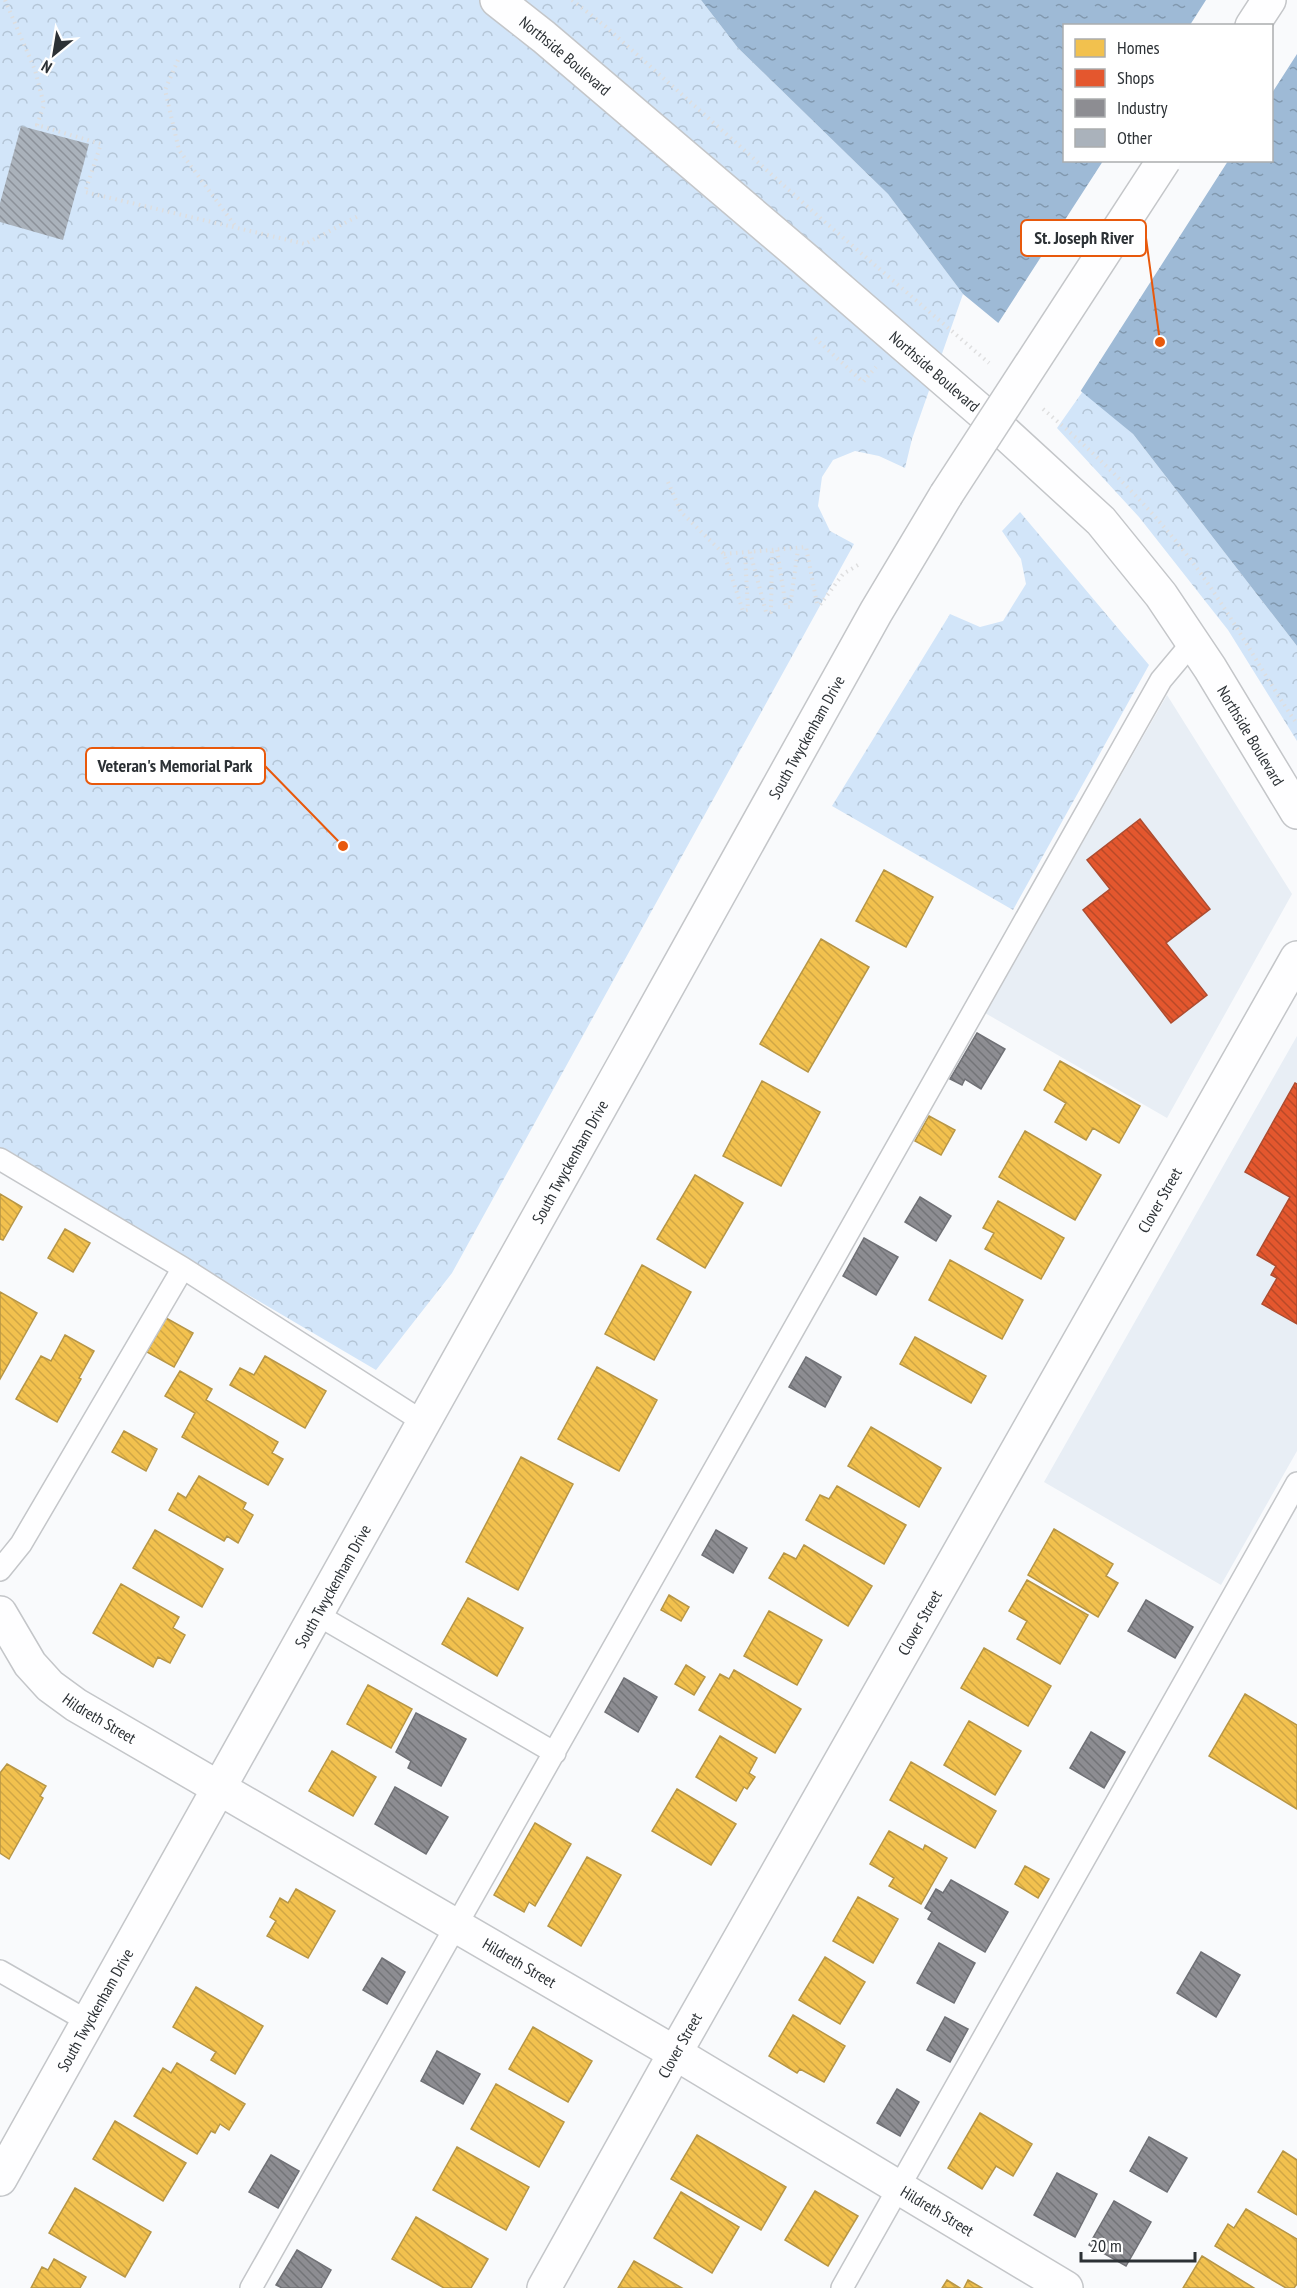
<svg xmlns="http://www.w3.org/2000/svg" width="1297" height="2288" viewBox="0 0 1297 2288" font-family="'PT Sans Narrow',sans-serif">
	<defs>
		<pattern id="park-crowns" width="20" height="18" patternUnits="userSpaceOnUse" patternTransform="scale(1.5)"><rect width="20" height="18" fill="#d2e5f9"/><path d="M2 6a3 3 0 1 1 6 0M12 15a3 3 0 1 1 6 0" fill="none" stroke="#b4c5d6"/></pattern>
		<pattern id="water-ripples" width="26" height="14" patternUnits="userSpaceOnUse" patternTransform="scale(1.5)"><rect width="26" height="14" fill="#9ebad6"/><path d="M2 4q2-2 4 0t4 0M15 11q2-2 4 0t4 0" fill="none" stroke="#8198ae"/></pattern>
		<pattern id="homes-back-hatch" width="6" height="6" patternUnits="userSpaceOnUse" patternTransform="scale(1.5)"><rect width="6" height="6" fill="#f2c14e"/><path d="M-1 5l2 2M0 0l6 6M5-1l2 2" fill="none" stroke="#d0a645"/></pattern>
		<pattern id="shops-back-hatch" width="6" height="6" patternUnits="userSpaceOnUse" patternTransform="scale(1.5)"><rect width="6" height="6" fill="#e4572e"/><path d="M-1 5l2 2M0 0l6 6M5-1l2 2" fill="none" stroke="#b94928"/></pattern>
		<pattern id="industry-back-hatch" width="6" height="6" patternUnits="userSpaceOnUse" patternTransform="scale(1.5)"><rect width="6" height="6" fill="#8d8d92"/><path d="M-1 5l2 2M0 0l6 6M5-1l2 2" fill="none" stroke="#737478"/></pattern>
		<pattern id="building-back-hatch" width="6" height="6" patternUnits="userSpaceOnUse" patternTransform="scale(1.5)"><rect width="6" height="6" fill="#aab2bb"/><path d="M-1 5l2 2M0 0l6 6M5-1l2 2" fill="none" stroke="#8b9199"/></pattern>
	</defs>
	<rect width="100%" height="100%" fill="#f9fafc"/>
	<path fill="#e8eef5" d="M 1167,695 L 1292,894 L 1167,1118 L 985,1013 Z
		M 1297,1036 L 1297,1451 L 1221,1585 L 1044,1482 Z"/>
	<path fill="url(#park-crowns)" d="M 0,0 L 701,0 L 738,48 L 888,194 L 963,294 L 912,439 L 905,468 L 879,456 L 855,451 L 833,460 L 822,477 L 818,506 L 830,531 L 854,544 L 452,1273 L 376,1370 L 0,1149 Z
		M 1083,391 L 1133,434 L 1297,646 L 1297,741 L 1228,630 L 1139,517 L 1057,428 Z
		M 1020,512 L 1149,665 L 1013,910 L 832,806 L 950,614 L 980,627 L 1003,621 L 1026,584 L 1021,559 L 1002,531 Z"/>
	<path fill="url(#water-ripples)" fill-rule="evenodd" d="M 701,0 L 1297,0 L 1297,646 L 1133,434 L 963,294 L 888,194 L 738,48 ZM 1064,26 L 1272,26 L 1272,160 L 1064,160 Z"/>
	<path fill="#f9fafc" d="M 1206,0 L 1297,0 L 1297,54 L 1272,93 L 1272,26 L 1190,25 Z
		M 1103,161 L 1228,161 L 1080,392 L 997,325 Z"/>
	<path fill="url(#homes-back-hatch)" stroke="#b79646" stroke-width="1.5" d="M 884,870 L 933,897 L 906,947 L 856,921 Z
		M 821,939 L 869,967 L 808,1072 L 760,1044 Z
		M 1060,1061 L 1140,1106 L 1119,1143 L 1093,1128 L 1086,1140 L 1055,1122 L 1066,1103 L 1044,1090 Z
		M 762,1081 L 820,1112 L 781,1186 L 723,1156 Z
		M 929,1116 L 955,1130 L 941,1155 L 915,1141 Z
		M 1025,1131 L 1101,1175 L 1075,1220 L 999,1177 Z
		M 695,1175 L 743,1203 L 705,1268 L 657,1239 Z
		M 0,1194 L 22,1207 L 3,1240 L 0,1239 Z
		M 998,1201 L 1064,1238 L 1041,1279 L 985,1249 L 994,1233 L 983,1228 Z
		M 65,1229 L 90,1243 L 73,1272 L 48,1258 Z
		M 950,1260 L 1023,1300 L 1002,1339 L 929,1300 Z
		M 642,1265 L 691,1292 L 654,1360 L 605,1334 Z
		M 0,1292 L 37,1313 L 0,1379 Z
		M 166,1318 L 193,1333 L 174,1367 L 147,1352 Z
		M 65,1335 L 94,1351 L 79,1378 L 81,1379 L 57,1422 L 16,1399 L 41,1356 L 51,1361 Z
		M 915,1337 L 986,1376 L 971,1403 L 900,1364 Z
		M 265,1356 L 326,1391 L 305,1428 L 230,1385 L 240,1368 L 254,1375 Z
		M 597,1367 L 657,1400 L 619,1471 L 558,1439 Z
		M 180,1371 L 212,1389 L 206,1400 L 278,1442 L 272,1453 L 283,1459 L 268,1485 L 182,1437 L 195,1413 L 165,1396 Z
		M 871,1427 L 941,1468 L 919,1507 L 848,1466 Z
		M 124,1431 L 157,1449 L 146,1471 L 112,1452 Z
		M 521,1457 L 573,1484 L 518,1590 L 466,1562 Z
		M 199,1476 L 246,1503 L 243,1509 L 253,1515 L 238,1543 L 227,1536 L 224,1541 L 169,1510 L 178,1493 L 186,1498 Z
		M 837,1486 L 906,1525 L 884,1564 L 806,1520 L 820,1495 L 829,1499 Z
		M 1054,1529 L 1113,1564 L 1106,1576 L 1118,1583 L 1098,1617 L 1028,1575 Z
		M 155,1530 L 223,1569 L 202,1607 L 133,1568 Z
		M 804,1545 L 872,1586 L 848,1626 L 769,1578 L 784,1553 L 796,1559 Z
		M 1027,1580 L 1088,1615 L 1060,1664 L 1017,1639 L 1027,1621 L 1009,1611 Z
		M 121,1584 L 179,1617 L 173,1628 L 185,1635 L 170,1663 L 158,1657 L 153,1667 L 93,1633 Z
		M 669,1595 L 689,1607 L 681,1621 L 661,1610 Z
		M 468,1598 L 523,1628 L 497,1676 L 442,1644 Z
		M 769,1611 L 822,1640 L 797,1685 L 744,1656 Z
		M 984,1648 L 1051,1686 L 1028,1726 L 961,1688 Z
		M 686,1665 L 705,1677 L 694,1695 L 675,1684 Z
		M 734,1670 L 801,1709 L 775,1753 L 699,1710 L 720,1674 L 729,1679 Z
		M 368,1685 L 412,1709 L 391,1748 L 347,1724 Z
		M 1245,1694 L 1297,1725 L 1297,1809 L 1209,1756 Z
		M 969,1721 L 1021,1751 L 995,1795 L 944,1765 Z
		M 720,1736 L 757,1758 L 749,1773 L 755,1777 L 747,1789 L 744,1787 L 736,1801 L 696,1777 Z
		M 332,1751 L 376,1777 L 353,1816 L 309,1791 Z
		M 911,1762 L 996,1811 L 975,1848 L 890,1800 Z
		M 7,1764 L 46,1786 L 40,1796 L 43,1798 L 9,1859 L 0,1853 L 0,1773 Z
		M 677,1789 L 736,1824 L 711,1865 L 652,1831 Z
		M 535,1823 L 571,1844 L 535,1906 L 529,1902 L 524,1912 L 494,1895 Z
		M 889,1831 L 923,1850 L 925,1845 L 947,1858 L 921,1904 L 889,1886 L 894,1878 L 870,1864 Z
		M 587,1857 L 621,1875 L 581,1946 L 548,1926 Z
		M 1025,1866 L 1049,1879 L 1038,1898 L 1015,1884 Z
		M 296,1889 L 335,1911 L 308,1958 L 267,1936 L 276,1921 L 270,1917 L 280,1898 L 288,1903 Z
		M 858,1897 L 898,1919 L 873,1963 L 833,1941 Z
		M 825,1957 L 865,1982 L 840,2024 L 799,2000 Z
		M 196,1987 L 263,2026 L 235,2074 L 211,2060 L 216,2052 L 173,2027 Z
		M 793,2015 L 845,2046 L 824,2082 L 800,2069 L 797,2073 L 769,2056 Z
		M 533,2027 L 592,2061 L 568,2102 L 509,2069 Z
		M 177,2063 L 245,2104 L 229,2130 L 220,2124 L 215,2133 L 211,2131 L 197,2154 L 134,2116 L 163,2068 L 171,2073 Z
		M 496,2084 L 564,2122 L 539,2167 L 471,2129 Z
		M 980,2113 L 1032,2144 L 1013,2176 L 996,2166 L 982,2189 L 948,2168 Z
		M 115,2121 L 186,2163 L 163,2201 L 93,2159 Z
		M 697,2135 L 786,2187 L 761,2230 L 671,2179 Z
		M 457,2147 L 529,2187 L 506,2230 L 433,2190 Z
		M 1283,2151 L 1297,2160 L 1297,2215 L 1258,2192 Z
		M 75,2188 L 151,2232 L 125,2277 L 49,2233 Z
		M 815,2191 L 858,2216 L 828,2266 L 785,2240 Z
		M 681,2192 L 739,2227 L 712,2273 L 654,2238 Z
		M 1246,2209 L 1297,2239 L 1297,2284 L 1294,2288 L 1286,2288 L 1215,2246 L 1228,2224 L 1234,2228 Z
		M 416,2217 L 488,2259 L 471,2288 L 444,2288 L 392,2259 Z
		M 1202,2256 L 1254,2288 L 1183,2288 Z
		M 54,2259 L 86,2277 L 80,2288 L 31,2288 L 42,2267 L 48,2270 Z
		M 634,2261 L 682,2288 L 618,2288 Z
		M 947,2280 L 960,2288 L 942,2288 Z
		M 968,2280 L 982,2288 L 964,2288 Z"/>
	<path fill="url(#shops-back-hatch)" stroke="#ad4c30" stroke-width="1.5" d="M 1140,819 L 1210,909 L 1166,943 L 1207,995 L 1171,1023 L 1083,910 L 1110,889 L 1087,860 Z
		M 1295,1083 L 1297,1084 L 1297,1324 L 1262,1304 L 1277,1278 L 1271,1275 L 1276,1266 L 1257,1255 L 1290,1197 L 1245,1172 Z"/>
	<path fill="url(#industry-back-hatch)" stroke="#707176" stroke-width="1.5" d="M 977,1033 L 1005,1049 L 981,1089 L 965,1079 L 962,1085 L 950,1079 Z
		M 920,1197 L 951,1216 L 936,1241 L 905,1222 Z
		M 864,1238 L 898,1257 L 876,1295 L 843,1276 Z
		M 806,1357 L 841,1377 L 825,1407 L 789,1387 Z
		M 716,1530 L 747,1548 L 733,1573 L 702,1555 Z
		M 1146,1600 L 1193,1627 L 1175,1658 L 1128,1631 Z
		M 624,1678 L 657,1697 L 638,1732 L 605,1712 Z
		M 416,1713 L 466,1739 L 441,1786 L 408,1768 L 411,1761 L 396,1752 Z
		M 1091,1732 L 1125,1752 L 1104,1788 L 1070,1768 Z
		M 395,1787 L 448,1817 L 426,1854 L 375,1824 Z
		M 951,1880 L 1008,1912 L 985,1952 L 928,1919 L 932,1912 L 925,1908 L 936,1889 L 943,1893 Z
		M 939,1943 L 975,1963 L 954,2003 L 917,1983 Z
		M 1201,1952 L 1240,1975 L 1216,2017 L 1177,1993 Z
		M 382,1958 L 405,1972 L 387,2004 L 363,1990 Z
		M 945,2017 L 968,2029 L 950,2062 L 927,2050 Z
		M 437,2051 L 480,2074 L 463,2104 L 421,2081 Z
		M 897,2089 L 919,2102 L 900,2136 L 877,2123 Z
		M 1149,2137 L 1187,2158 L 1167,2192 L 1130,2171 Z
		M 271,2155 L 299,2171 L 278,2208 L 249,2192 Z
		M 1057,2173 L 1097,2194 L 1075,2237 L 1034,2215 Z
		M 1114,2201 L 1151,2222 L 1126,2266 L 1089,2245 Z
		M 297,2250 L 331,2270 L 321,2288 L 282,2288 L 276,2285 Z"/>
	<path fill="url(#building-back-hatch)" d="M 21,126 L 89,144 L 63,240 L 0,222 L 0,203 Z"/>
	<g fill="none" stroke-linecap="round" stroke-linejoin="round">
		<g stroke="#c4c6c9" stroke-width="24">
			<path id="service" d="M 0,1159 L 183,1268 L 425,1423
				M 0,1570 L 21,1544 L 183,1268
				M 316,1614 L 555,1753
				M 0,1971 L 89,2022
				M 251,2288 L 1161,680 L 1192,643
				M 842,2288 L 1297,1483"/>
		</g>
		<g stroke="#c4c6c9" stroke-width="36">
			<g id="minor">
				<path id="s1" d="M 0,1613 L 30,1664 L 50,1686 L 76,1705 L 675,2053 L 1066,2288"/>
				<path id="s2" d="M 544,2288 L 675,2053 L 1297,958"/>
			</g>
		</g>
		<g stroke="#c4c6c9" stroke-width="36">
			<g id="tertiary">
				<path id="s3" d="M 497,0 L 544,37 L 806,260 L 992,421 L 1101,521 L 1161,595 L 1210,668 L 1297,812"/>
				<path d="M 1252,26 L 1269,0"/>
				<path id="s4" d="M 0,2179 C 293,1658 585,1135 876,612 L 946,495"/>
			</g>
		</g>
		<path stroke="#dededf" stroke-width="4" stroke-dasharray="1.5 4.5" stroke-linecap="butt" d="M 5,0 L 35,70 L 44,105 L 37,125 L 101,144 L 85,192 L 305,244 L 360,215
			M 572,0 L 605,26 L 826,223 L 989,363
			M 178,60 L 165,90 L 179,150 L 236,227
			M 815,338 L 863,382 L 876,367
			M 1043,409 C 1096,454 1148,504 1190,559 C 1230,611 1260,670 1297,724
			M 668,482 L 681,512 L 724,554 L 743,611 L 748,610 L 745,553
			M 777,550 L 786,607 L 790,607 L 798,549
			M 750,552 L 766,612 L 771,612 L 772,551
			M 724,554 L 806,547 L 817,604 L 820,605 L 843,574 L 858,565"/>
		<use href="#service" stroke="#fefeff" stroke-width="21"/>
		<use href="#minor" stroke="#fefeff" stroke-width="33"/>
		<use href="#tertiary" stroke="#fefeff" stroke-width="33"/>
		<g stroke="#c4c6c9" stroke-width="36" stroke-linecap="butt">
			<path id="tertiary-bridge" d="M 946,495 L 1164,160"/>
		</g>
		<use href="#tertiary-bridge" stroke="#fefeff" stroke-width="33"/>
	</g>
	<g text-anchor="middle" dominant-baseline="central" stroke-width="6" stroke-linejoin="round" paint-order="stroke">
		<g font-size="16" fill="#2c3135" stroke="#fff">
			<text stroke="none"><textPath href="#s3" startOffset="88">Northside Boulevard</textPath></text>
			<text stroke="none"><textPath href="#s3" startOffset="574">Northside Boulevard</textPath></text>
			<text stroke="none"><textPath href="#s3" startOffset="1060">Northside Boulevard</textPath></text>
			<text stroke="none"><textPath href="#s4" startOffset="1652">South Twyckenham Drive</textPath></text>
			<text stroke="none"><textPath href="#s4" startOffset="1166">South Twyckenham Drive</textPath></text>
			<text stroke="none"><textPath href="#s2" startOffset="1250">Clover Street</textPath></text>
			<text stroke="none"><textPath href="#s4" startOffset="680">South Twyckenham Drive</textPath></text>
			<text stroke="none"><textPath href="#s2" startOffset="764">Clover Street</textPath></text>
			<text stroke="none"><textPath href="#s1" startOffset="148">Hildreth Street</textPath></text>
			<text stroke="none"><textPath href="#s1" startOffset="634">Hildreth Street</textPath></text>
			<text stroke="none"><textPath href="#s4" startOffset="194">South Twyckenham Drive</textPath></text>
			<text stroke="none"><textPath href="#s2" startOffset="278">Clover Street</textPath></text>
			<text stroke="none"><textPath href="#s1" startOffset="1120">Hildreth Street</textPath></text>
		</g>
	</g>
	<path fill="none" stroke="#e8590c" stroke-width="2" d="M1160 342L1146 238M343 846L265 766"/>
	<g fill="#e8590c" stroke="#fff" stroke-width="2">
		<circle cx="1160" cy="342" r="6"/>
		<circle cx="343" cy="846" r="6"/>
	</g>
	<g fill="#fff" stroke="#e8590c" stroke-width="2">
		<rect x="1021" y="220" width="125" height="36" rx="6"/>
		<rect x="86" y="748" width="179" height="36" rx="6"/>
	</g>
	<g font-size="18" text-anchor="middle" font-weight="bold" fill="#2c3135">
		<text x="1084" y="244">St. Joseph River</text>
		<text x="175" y="772">Veteran's Memorial Park</text>
	</g>
	<rect x="1063" y="24" width="210" height="138" fill="#ffffff" stroke="#abadae" stroke-width="1.5"/>
	<rect x="1075" y="39" width="30" height="18" fill="#f2c14e" stroke="#abadae" stroke-width="1.5"/>
	<text x="1117" y="54" font-size="18" fill="#2c3135">Homes</text>
	<rect x="1075" y="69" width="30" height="18" fill="#e4572e" stroke="#abadae" stroke-width="1.5"/>
	<text x="1117" y="84" font-size="18" fill="#2c3135">Shops</text>
	<rect x="1075" y="99" width="30" height="18" fill="#8d8d92" stroke="#abadae" stroke-width="1.5"/>
	<text x="1117" y="114" font-size="18" fill="#2c3135">Industry</text>
	<rect x="1075" y="129" width="30" height="18" fill="#aab2bb" stroke="#abadae" stroke-width="1.5"/>
	<text x="1117" y="144" font-size="18" fill="#2c3135">Other</text>
	<g transform="translate(54 54) rotate(210)" stroke="#ffffff" stroke-width="4.5" paint-order="stroke">
	<path d="M0-4.5L10 22L0 15L-10 22Z" fill="#2c3135"/>
	<text y="-9" font-size="16" font-weight="bold" text-anchor="middle" fill="#2c3135">N</text>
	</g>
	<path d="M1081 2252v9h114v-9" fill="none" stroke="#2c3135" stroke-width="3"/>
	<text x="1090" y="2252" font-size="18" fill="#2c3135" stroke="#ffffff" stroke-width="4.5" paint-order="stroke">20 m</text>
</svg>
